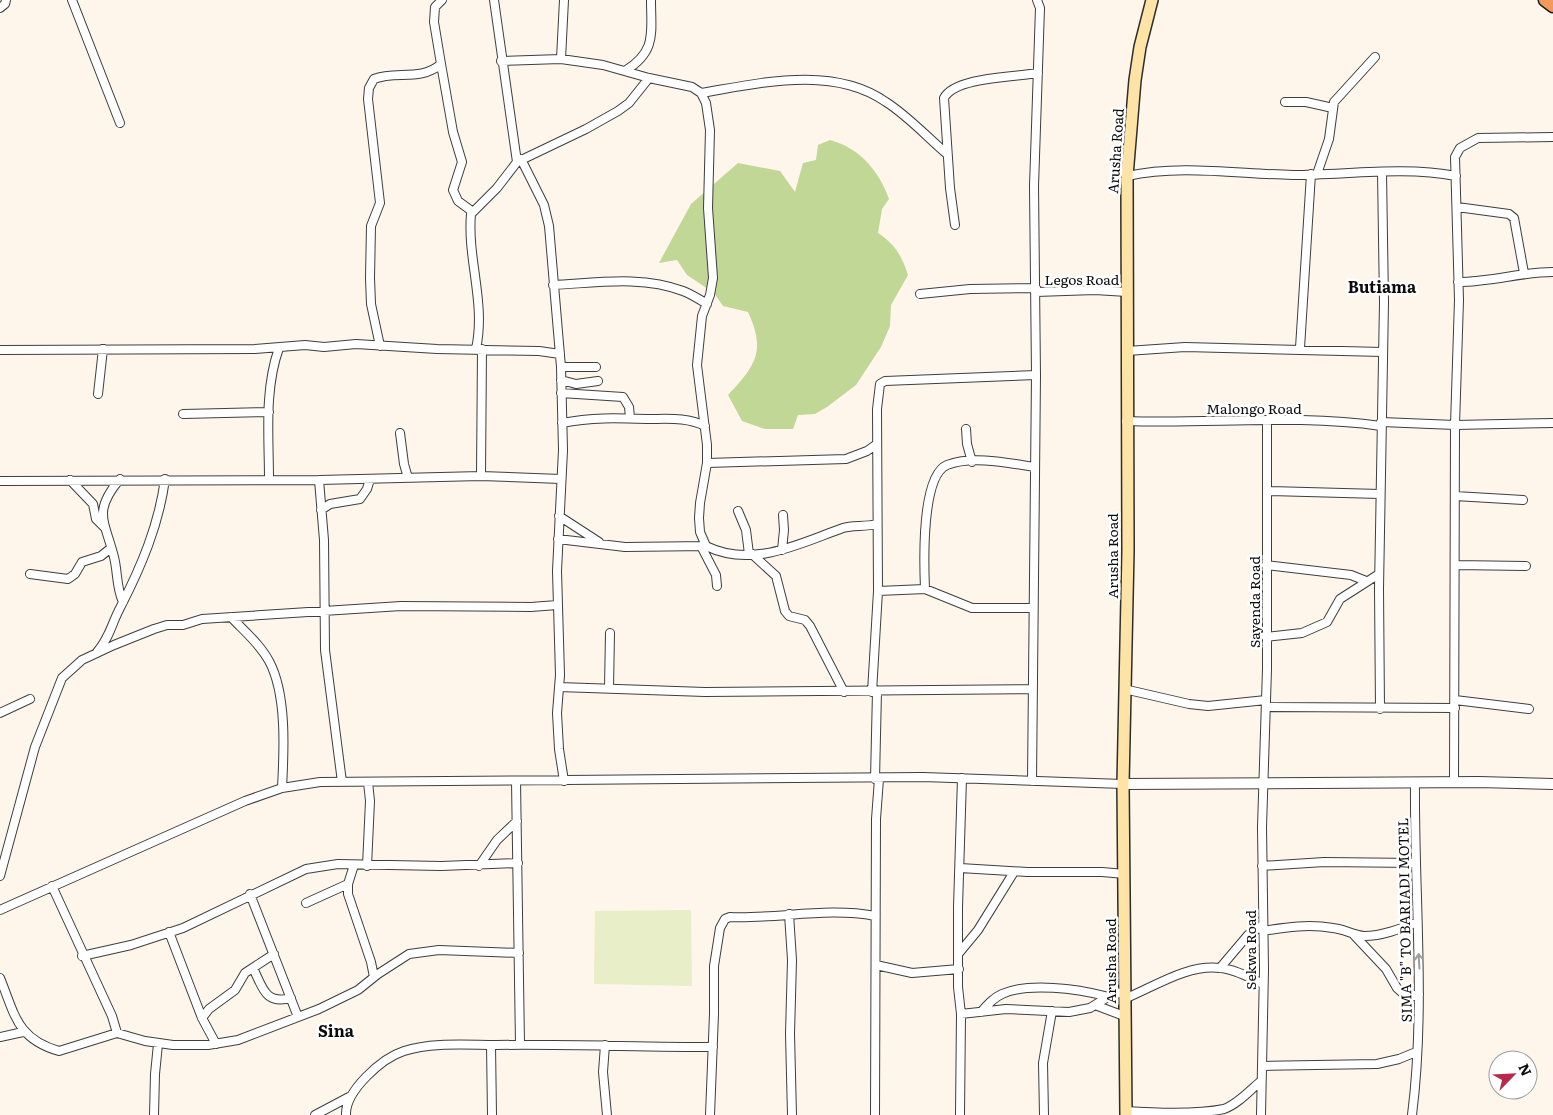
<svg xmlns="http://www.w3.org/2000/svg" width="1553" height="1115" viewBox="0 0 1553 1115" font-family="Literata,serif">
	<rect width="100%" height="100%" fill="#fef6ea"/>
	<path fill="#c0d795" d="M 830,140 C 860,148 879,171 889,199 L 882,209 L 878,233 C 895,244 902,256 908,275 L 891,305 L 890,326 L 881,347 L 856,385 L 827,407 L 815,414 L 798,415 L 793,429 L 765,429 L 742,421 L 728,395 C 756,365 766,351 748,312 L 723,306 L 714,293 L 687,275 L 677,260 L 659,263 L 691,204 L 738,163 L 780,171 L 795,192 L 803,163 L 816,160 L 818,145 Z"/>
	<path fill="#e8eec7" d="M 691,910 L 692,986 L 594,984 L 595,911 Z"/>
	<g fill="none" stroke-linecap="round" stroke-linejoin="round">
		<g stroke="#3e3e3e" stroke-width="10">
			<path id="minor" d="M 72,0 L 120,123
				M 494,0 L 517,162
				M 0,8 L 5,4 L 6,0
				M 561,59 L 564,0
				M 501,61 L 561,59 L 603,65 L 649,78 L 692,87 L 701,93 L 706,103 L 710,130 L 708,208 L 713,278 L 710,295 L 702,316 L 697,365 L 707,445 L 707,463 L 700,503 L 699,518 L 700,532 L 706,546 C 753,569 800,543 843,528 C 852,525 865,527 877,524
				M 441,64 L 453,132 L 462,162 L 453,190 L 458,201 L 473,212
				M 625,71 C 657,51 651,33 651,0
				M 701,93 C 761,83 833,65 886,102 C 908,116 927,137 947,154
				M 1285,102 L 1306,102 L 1333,108
				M 521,159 L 544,205 L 549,226 L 561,367 L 563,450 L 557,571 L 560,675 L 557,713 L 559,749 L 564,781
				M 1317,174 L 1329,139 L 1334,102 L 1375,57
				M 1127,176 C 1180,164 1239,174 1293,175 C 1346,175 1403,166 1456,176
				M 1457,207 L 1509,214 L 1514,218 L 1524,273
				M 955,225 L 950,188 L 944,98 C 955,77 1015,77 1038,73
				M 1458,282 C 1491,282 1521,272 1553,272
				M 553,285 C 595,283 642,275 683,291 C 691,294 699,299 707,304
				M 1036,292 L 1095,290 L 1127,292
				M 920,294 L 970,289 L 1036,288
				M 380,346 L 371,304 L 370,278 L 371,226 L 380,203 L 368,99 L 369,88 L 374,79 C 396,70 420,82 441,64 L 434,22 L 435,7 L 442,0
				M 1300,348 L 1311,174
				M 476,349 C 486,303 467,259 471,214 L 497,188 L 517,162 L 586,129 L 618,111 L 629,103 L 649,78
				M 0,350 L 255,349 L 305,345 L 324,347 L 356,344 L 437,349 L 539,351 L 560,354
				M 1127,351 L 1185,347 L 1383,352
				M 561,367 L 596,367
				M 561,380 L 576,384 L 598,381
				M 561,393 L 623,397 L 629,407 L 630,418
				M 98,394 L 103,349
				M 183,414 L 269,412
				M 1126,421 C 1211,424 1297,414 1381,426
				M 1381,422 L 1455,425 L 1553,423
				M 562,423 C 591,417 618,418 648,419 C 668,419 687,417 705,426
				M 966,429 L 967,444 L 972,462
				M 400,433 L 404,464 L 408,478
				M 707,463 L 846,459 L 867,451 L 877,444
				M 481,476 L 482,349
				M 120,479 C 92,512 105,521 114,557 C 118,573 116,587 123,602
				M 70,480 L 93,504 L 96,519 L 104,527
				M 269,480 C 269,436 264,390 279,348
				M 319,480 L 324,540 L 325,650 L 342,782
				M 0,481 L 319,480 L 481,476 L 561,479
				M 1267,491 L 1380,494
				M 1455,496 L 1523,500
				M 321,510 L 330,504 L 360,499 L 367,489 L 370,479
				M 738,511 L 746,530 L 749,554
				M 559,516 L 599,542
				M 558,539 L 625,547 L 706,546
				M 701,546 L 716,575 L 717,586
				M 782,550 L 784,530 L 783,515
				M 752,554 L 776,576 L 785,611 L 789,616 L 805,620 L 810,626 L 844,692
				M 1266,565 L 1351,575 L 1366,581
				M 1455,565 L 1526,566
				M 30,574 L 68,579 L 75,574 L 82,562 L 101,556 L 111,548
				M 925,589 C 924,565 921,476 947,465 C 971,455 1009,463 1034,467
				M 878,591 L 925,589 L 972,608 L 1033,608
				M 231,617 C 244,631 260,644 269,661 C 287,694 284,751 282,788
				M 1266,637 L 1302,633 L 1327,622 L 1340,599 L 1379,574
				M 97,652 C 110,637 111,625 120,608 C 141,567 159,525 165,479
				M 559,687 L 705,692 L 1032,689
				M 609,688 L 610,633
				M 1124,689 L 1189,704 L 1208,706 L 1266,700
				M 872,692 L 878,591 L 877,409 L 880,384 L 885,381 L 1036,375
				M 1455,700 L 1529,709
				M 1266,707 L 1455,708
				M 1380,709 L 1379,589 L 1384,302 L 1382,172
				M 0,713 L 30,699
				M 875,779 L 877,691
				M 516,781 L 520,1045
				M 1032,781 L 1036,375 L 1034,186 L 1040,8 L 1037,0
				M 1454,782 L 1455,425 L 1459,300 L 1455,157 L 1460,148 L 1478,138 L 1553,137
				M 354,865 L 348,884 L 348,894 L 371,962 L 374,977
				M 367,866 L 370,801 L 368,782
				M 479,866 L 497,840 L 517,821
				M 1262,866 L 1324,862 L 1415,863
				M 960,868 L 1027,872 L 1102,872 L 1125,874
				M 0,876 L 35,747 L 62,678 L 82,660 L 114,645 L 154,629 L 167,625 L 183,625 L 202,619 L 401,606 L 531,607 L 557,605
				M 52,886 L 112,1016 L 117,1033
				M 250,894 L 298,1017
				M 306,903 L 348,884
				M 0,910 L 245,801 L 282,788 L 320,782 L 923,777 L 1123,784
				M 789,914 L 792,960 L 790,1034 L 792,1115
				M 1263,931 C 1287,927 1309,924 1333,928 C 1344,929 1353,935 1364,936 C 1382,936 1400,929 1417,922
				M 169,932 L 202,1018 L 216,1044
				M 1354,935 L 1386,969 L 1397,988 L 1407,997 L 1419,994
				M 959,953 L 978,930 L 1014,872
				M 82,956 L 131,945 L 183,928 L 306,869 L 338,864 L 441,866 L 518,863
				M 876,965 L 912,973 L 959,969
				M 253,968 C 263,988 265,1005 291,998
				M 1220,968 L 1248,935 L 1263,925
				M 0,978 C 15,1015 17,1039 59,1051 L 117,1033 L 145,1041 L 173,1045 L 208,1045 L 238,1040 L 319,1009 L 358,990 L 378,974 L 409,954 L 439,950 L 519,953
				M 1124,999 C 1154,987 1187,964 1220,968 C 1235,969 1250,978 1263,984
				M 1095,1005 L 1124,1016
				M 981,1012 C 987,1005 993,998 1002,994 C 1028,982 1078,989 1105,996
				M 961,1014 L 1006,1009 L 1069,1012 L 1090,1008 L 1114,993 L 1124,993
				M 202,1018 L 209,1009 L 235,990 L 245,973 L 274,954
				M 0,1037 L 23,1032
				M 491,1045 L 492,1115
				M 605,1045 L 603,1072 L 607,1115
				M 1262,1066 L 1377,1064 L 1399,1059 L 1416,1052
				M 1126,1111 C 1156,1113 1194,1115 1224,1109 C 1238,1104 1250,1090 1261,1081
				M 154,1115 L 155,1074 L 158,1044
				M 315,1115 L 349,1097
				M 346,1115 C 345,1091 382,1058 404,1051 C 432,1042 467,1045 496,1045 C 568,1044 641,1047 713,1047
				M 710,1115 L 714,1014 L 714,966 L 720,928 L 725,919 L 730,917 C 779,919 827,907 875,916
				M 875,1115 L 876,819 L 879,779
				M 960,1115 L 961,1014 L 958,987 L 958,907 L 962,778
				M 1044,1115 L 1043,1063 L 1052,1011
				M 1261,1115 L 1264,970 L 1262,827 L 1267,669 L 1267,420
				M 1412,1115 C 1426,1005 1414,894 1415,784"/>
		</g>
		<g stroke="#3e3e3e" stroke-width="12">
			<path id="tertiary" d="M 1123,784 L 1479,782 L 1553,784"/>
		</g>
		<g stroke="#2d2d2d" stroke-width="14">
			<path id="secondary" d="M 1126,1115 L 1123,784 L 1128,551 L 1127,176 L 1135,80 L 1140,47 L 1152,0"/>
		</g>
		<g stroke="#1c1c1c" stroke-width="15">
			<path id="trunk" d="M 1545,0 L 1553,6"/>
		</g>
		<use href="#minor" stroke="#fff" stroke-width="8"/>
		<use href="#tertiary" stroke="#fff" stroke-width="10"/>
		<use href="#secondary" stroke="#fde3a6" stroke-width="11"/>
		<use href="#trunk" stroke="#f29a5c" stroke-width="12"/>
	</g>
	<defs><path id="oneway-shaft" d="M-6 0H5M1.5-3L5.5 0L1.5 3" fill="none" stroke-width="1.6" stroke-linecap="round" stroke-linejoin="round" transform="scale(1.25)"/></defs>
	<use stroke="#9d9d9d" href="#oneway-shaft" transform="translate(1419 961) rotate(-93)"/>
	<g text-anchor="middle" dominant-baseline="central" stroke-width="5" stroke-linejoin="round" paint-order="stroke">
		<g font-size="14" fill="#0b0b0b" stroke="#fff">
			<text transform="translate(1115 151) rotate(-86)">Arusha Road</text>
			<text x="1082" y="279">Legos Road</text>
			<text x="1254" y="408">Malongo Road</text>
			<text transform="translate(1112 556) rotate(-90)">Arusha Road</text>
			<text transform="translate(1254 602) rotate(-90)">Sayenda Road</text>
			<text transform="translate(1404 920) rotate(-91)">SIMA "B" TO BARIADI MOTEL</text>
			<text transform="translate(1250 950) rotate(-90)">Sekwa Road</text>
			<text transform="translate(1110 961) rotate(-90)">Arusha Road</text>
		</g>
		<g font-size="16" font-weight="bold" fill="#0b0b0b" stroke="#fff">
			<text x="1382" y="286">Butiama</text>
			<text x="336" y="1030">Sina</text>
		</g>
	</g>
	<g transform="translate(1513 1075) rotate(66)"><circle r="24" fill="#ffffff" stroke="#9d9d9d"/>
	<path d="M0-4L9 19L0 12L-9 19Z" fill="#b7284a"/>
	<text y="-8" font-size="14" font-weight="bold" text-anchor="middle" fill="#0b0b0b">N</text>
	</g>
</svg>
